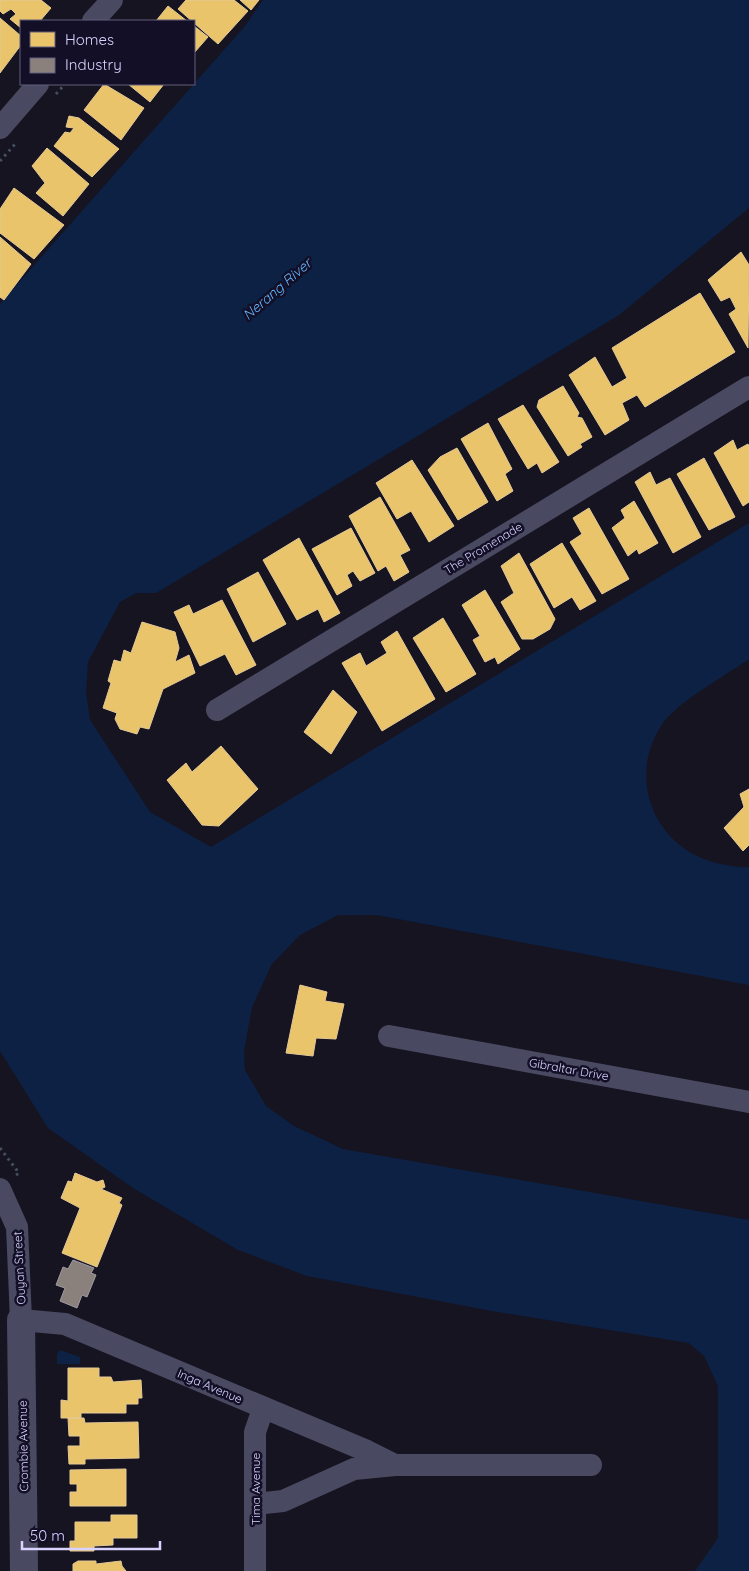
<svg xmlns="http://www.w3.org/2000/svg" width="749" height="1571" viewBox="0 0 749 1571" font-family="Quicksand,sans-serif">
	<rect width="100%" height="100%" fill="#161421"/>
	<path fill="#0d2144" d="M 263,0 L 749,0 L 749,208 L 619,315 L 156,593 L 136,593 L 120,602 L 88,662 L 86,692 L 90,720 L 150,812 L 211,847 L 749,523 L 749,659 C 725,676 679,701 663,723 C 623,781 658,855 726,865 C 734,866 742,868 749,867 L 749,985 L 377,915 L 338,915 L 300,935 L 272,964 L 252,1007 L 244,1051 L 245,1070 L 266,1106 L 294,1126 L 343,1149 L 749,1220 L 749,1571 L 695,1571 L 718,1538 L 718,1386 L 704,1356 L 689,1343 L 492,1311 L 307,1276 L 238,1250 L 133,1188 L 48,1128 L 0,1051 L 0,304 L 245,26 Z
		M 60,1350 L 80,1357 L 80,1364 L 57,1364 L 57,1354 Z"/>
	<path fill="#e9c46a" stroke="#e4c997" d="M 0,0 L 41,0 L 51,8 L 40,21 L 21,21 L 21,28 L 10,19 L 16,14 L 11,9 L 3,14 L 0,11 Z
		M 186,0 L 234,0 L 248,11 L 218,44 L 178,9 Z
		M 240,0 L 259,0 L 251,10 Z
		M 168,6 L 187,21 L 156,21 Z
		M 0,18 L 21,36 L 21,45 L 0,73 Z
		M 194,26 L 208,37 L 194,53 Z
		M 104,84 L 144,108 L 121,140 L 84,110 Z
		M 128,84 L 164,84 L 150,102 Z
		M 69,116 L 79,118 L 119,149 L 92,177 L 54,146 L 65,132 L 70,133 L 74,128 L 66,127 Z
		M 47,148 L 89,184 L 63,216 L 36,193 L 45,183 L 32,166 Z
		M 14,188 L 64,225 L 34,259 L 0,233 L 0,209 Z
		M 0,237 L 31,264 L 4,300 L 0,297 Z
		M 741,252 L 749,265 L 748,348 L 729,314 L 736,309 L 730,297 L 721,301 L 708,280 Z
		M 700,293 L 735,352 L 645,407 L 637,395 L 622,403 L 629,420 L 605,435 L 569,375 L 595,357 L 612,387 L 627,378 L 612,348 Z
		M 563,386 L 579,413 L 577,417 L 582,418 L 592,437 L 580,444 L 582,447 L 568,456 L 537,407 L 539,400 Z
		M 523,405 L 559,462 L 542,473 L 537,463 L 528,469 L 498,419 Z
		M 488,423 L 512,469 L 505,474 L 513,491 L 497,501 L 461,439 Z
		M 733,440 L 737,450 L 748,444 L 749,447 L 749,502 L 743,506 L 714,453 Z
		M 457,448 L 488,502 L 458,520 L 428,470 L 440,457 Z
		M 704,458 L 735,517 L 709,530 L 677,474 Z
		M 412,460 L 454,526 L 429,542 L 411,511 L 397,519 L 376,483 Z
		M 650,472 L 656,485 L 670,478 L 701,537 L 673,553 L 635,482 Z
		M 380,497 L 410,550 L 400,555 L 409,572 L 394,581 L 386,566 L 378,571 L 349,516 Z
		M 634,501 L 658,543 L 639,554 L 637,549 L 628,556 L 612,528 L 625,518 L 621,510 Z
		M 589,508 L 629,579 L 602,594 L 570,542 L 582,534 L 573,518 Z
		M 351,528 L 375,573 L 360,581 L 353,571 L 347,575 L 352,586 L 337,595 L 312,549 Z
		M 299,538 L 340,613 L 324,622 L 318,609 L 297,620 L 263,560 Z
		M 562,543 L 596,601 L 580,610 L 572,597 L 554,608 L 530,564 Z
		M 519,553 L 555,619 L 550,629 L 533,639 L 522,639 L 501,602 L 514,593 L 501,566 Z
		M 258,572 L 286,624 L 253,642 L 227,589 Z
		M 485,590 L 520,649 L 498,664 L 495,657 L 485,662 L 473,640 L 480,636 L 462,605 Z
		M 222,600 L 256,665 L 236,675 L 225,654 L 200,666 L 174,612 L 189,605 L 193,614 Z
		M 443,618 L 476,674 L 446,692 L 413,638 Z
		M 142,622 L 175,632 L 179,648 L 175,662 L 189,655 L 195,673 L 163,689 L 149,729 L 140,727 L 137,734 L 120,729 L 115,719 L 117,713 L 103,708 L 111,683 L 108,681 L 114,660 L 121,662 L 124,650 L 131,653 Z
		M 397,631 L 435,699 L 382,731 L 342,663 L 360,653 L 366,666 L 387,653 L 381,642 Z
		M 333,690 L 357,712 L 331,754 L 304,732 Z
		M 221,746 L 258,789 L 219,826 L 202,825 L 167,780 L 186,763 L 192,772 Z
		M 749,789 L 749,845 L 743,851 L 724,828 L 744,807 L 740,794 Z
		M 300,985 L 327,992 L 325,1001 L 344,1004 L 336,1039 L 316,1038 L 313,1056 L 286,1053 Z
		M 75,1173 L 97,1182 L 103,1180 L 105,1187 L 101,1189 L 122,1198 L 119,1203 L 122,1205 L 97,1267 L 62,1253 L 80,1208 L 61,1198 L 68,1181 L 72,1182 Z
		M 68,1368 L 99,1368 L 99,1377 L 111,1377 L 113,1382 L 141,1380 L 142,1398 L 138,1398 L 138,1404 L 126,1404 L 126,1413 L 81,1413 L 81,1418 L 61,1418 L 61,1400 L 68,1401 Z
		M 68,1418 L 84,1418 L 85,1423 L 138,1422 L 139,1458 L 85,1459 L 85,1464 L 69,1464 L 68,1446 L 80,1446 L 80,1436 L 69,1436 Z
		M 126,1469 L 126,1506 L 70,1506 L 70,1492 L 77,1492 L 77,1484 L 70,1484 L 70,1470 Z
		M 111,1515 L 137,1515 L 137,1538 L 113,1538 L 113,1545 L 94,1546 L 94,1551 L 70,1551 L 70,1541 L 75,1541 L 75,1522 L 111,1522 Z
		M 78,1561 L 96,1561 L 96,1564 L 121,1561 L 122,1566 L 126,1571 L 73,1571 L 73,1564 Z"/>
	<path fill="#8a817c" stroke="#a29aa3" d="M 73,1260 L 94,1268 L 91,1273 L 96,1275 L 87,1297 L 82,1295 L 77,1308 L 60,1301 L 65,1288 L 56,1285 L 63,1267 L 68,1269 Z"/>
	<g fill="none" stroke-linecap="round" stroke-linejoin="round">
		<path stroke="#44505f" stroke-width="3" stroke-dasharray="2.5 4" stroke-linecap="butt" d="M 56,94 L 65,84
			M 0,161 L 16,143
			M 0,1148 L 19,1173 L 15,1176"/>
		<path stroke="#4a4962" stroke-width="22" d="M 93,21 L 112,0
			M 0,128 L 38,84
			M 217,710 L 749,387
			M 389,1036 L 749,1102
			M 0,1189 L 17,1227 L 21,1320 L 65,1324 L 367,1451 L 395,1465
			M 255,1504 L 283,1501 L 354,1469 L 395,1465 L 591,1465
			M 255,1571 L 255,1432 L 263,1409"/>
		<path stroke="#4a4962" stroke-width="28" d="M 21,1320 L 24,1571"/>
	</g>
	<g text-anchor="middle" dominant-baseline="central" stroke-width="5" stroke-linejoin="round" paint-order="stroke">
		<g font-size="12" fill="#d9d4ff" stroke="#130f26">
			<text transform="translate(483 548) rotate(-31)">The Promenade</text>
			<text transform="translate(569 1069) rotate(10)">Gibraltar Drive</text>
			<text transform="translate(19 1268) rotate(-93)">Ouyan Street</text>
			<text transform="translate(210 1386) rotate(23)">Inga Avenue</text>
			<text transform="translate(23 1446) rotate(-91)">Crombie Avenue</text>
			<text transform="translate(255 1489) rotate(-90)">Tima Avenue</text>
		</g>
		<g font-size="14" font-style="italic" fill="#62b6ff" stroke="#130f26">
			<text transform="translate(277 289) rotate(-41)">Nerang River</text>
		</g>
	</g>
	<rect x="20" y="20" width="175" height="65" fill="#130f26" stroke="#625e7d"/>
	<rect x="30" y="32" width="25" height="15" fill="#e9c46a" stroke="#625e7d"/>
	<text x="65" y="45" font-size="15" fill="#d9d4ff">Homes</text>
	<rect x="30" y="58" width="25" height="15" fill="#8a817c" stroke="#625e7d"/>
	<text x="65" y="70" font-size="15" fill="#d9d4ff">Industry</text>
	<path d="M22 1541v8h138v-8" fill="none" stroke="#d9d4ff" stroke-width="2.5"/>
	<text x="30" y="1541" font-size="15" fill="#d9d4ff" stroke="#130f26" stroke-width="4" paint-order="stroke">50 m</text>
</svg>
